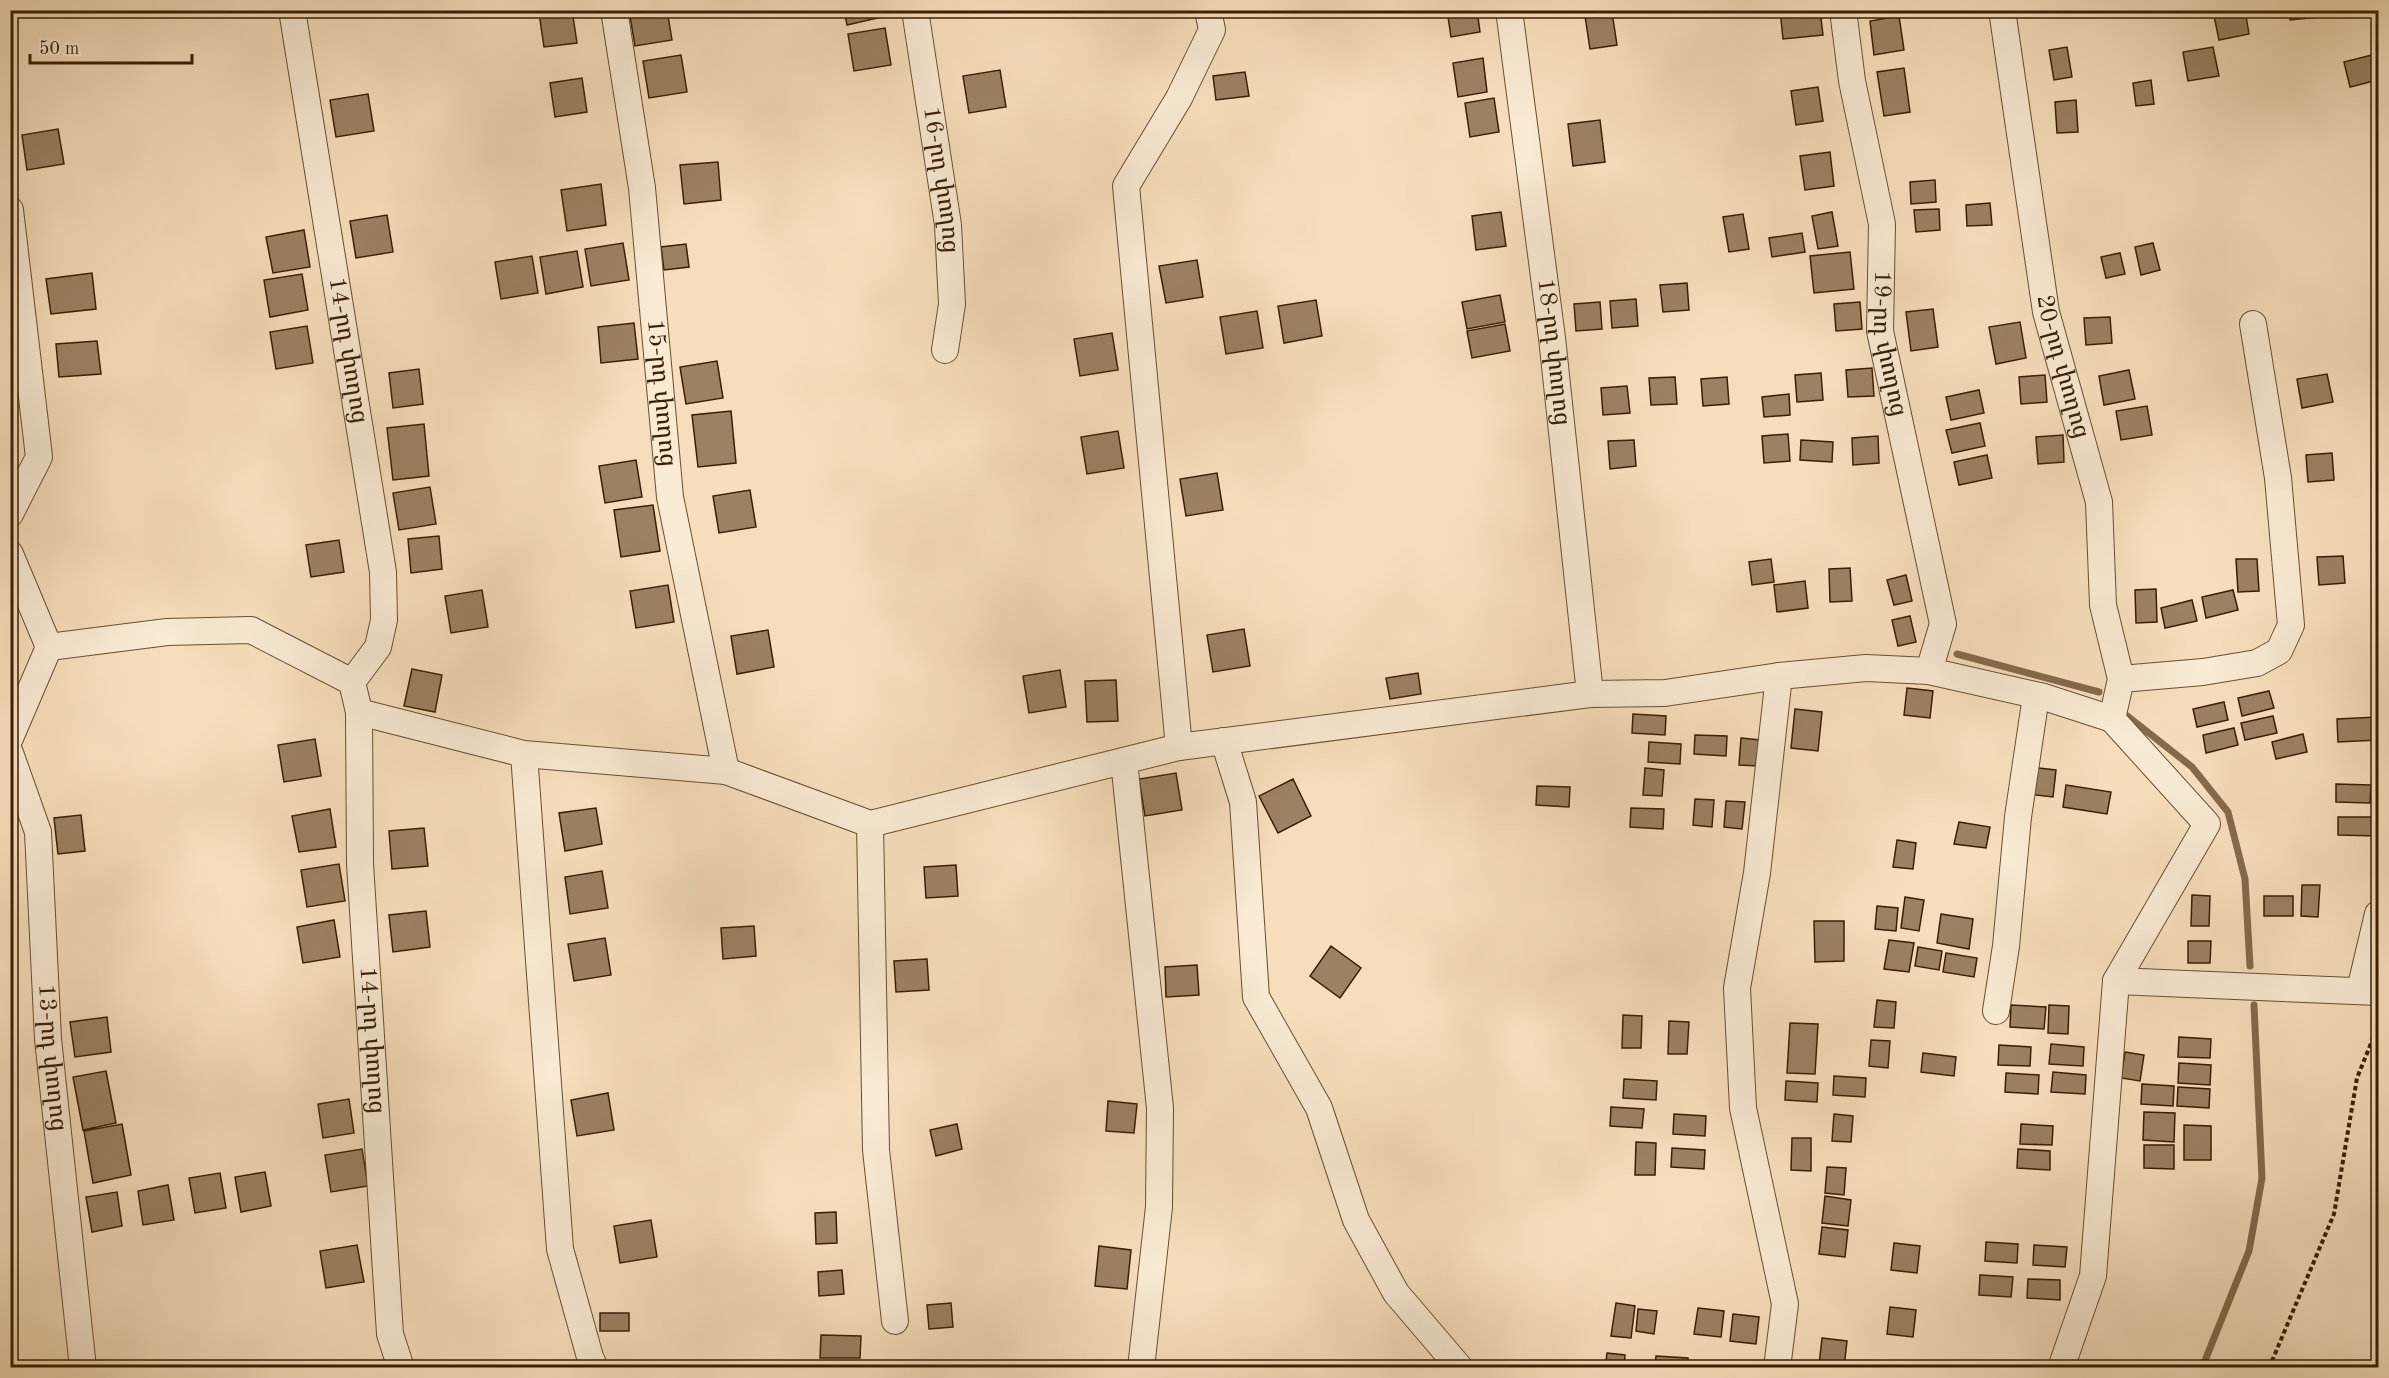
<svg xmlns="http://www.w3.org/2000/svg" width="2389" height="1378" viewBox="0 0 2389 1378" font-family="'Old Standard TT','Noto Serif Armenian',serif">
	<rect width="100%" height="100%" fill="#f6debc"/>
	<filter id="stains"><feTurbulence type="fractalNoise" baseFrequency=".00333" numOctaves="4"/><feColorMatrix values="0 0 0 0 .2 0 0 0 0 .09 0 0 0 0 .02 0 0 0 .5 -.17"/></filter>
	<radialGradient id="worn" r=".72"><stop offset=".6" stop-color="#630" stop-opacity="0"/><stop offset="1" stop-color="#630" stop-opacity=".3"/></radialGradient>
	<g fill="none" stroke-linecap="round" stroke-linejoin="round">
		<path stroke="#846a4c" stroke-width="7" d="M 1957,654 L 2099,692
			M 2126,715 L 2192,767 L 2228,812 L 2245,879 L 2250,966
			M 2202,1368 L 2249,1251 L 2262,1178 L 2254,1005"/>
	</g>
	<path fill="#9b8263" stroke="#391e03" stroke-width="1.5" d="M 558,10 L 572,10 L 577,43 L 544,47 L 539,13 Z
		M 629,10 L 667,10 L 672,40 L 635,46 Z
		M 844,10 L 880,10 L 882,17 L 847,25 Z
		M 1447,10 L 1477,10 L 1480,32 L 1451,37 Z
		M 1780,10 L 1820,10 L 1823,35 L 1783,39 Z
		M 2245,10 L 2249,34 L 2219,40 L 2213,11 Z
		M 2289,10 L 2318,10 L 2319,17 L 2290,20 Z
		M 1612,12 L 1617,45 L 1590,49 L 1585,16 Z
		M 1899,16 L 1904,50 L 1874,55 L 1870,21 Z
		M 885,28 L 891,65 L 854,71 L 848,34 Z
		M 2067,47 L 2072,77 L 2054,80 L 2049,50 Z
		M 2213,47 L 2219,76 L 2188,81 L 2183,52 Z
		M 681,55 L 687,92 L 649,98 L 643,61 Z
		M 2372,55 L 2378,80 L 2350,87 L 2344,62 Z
		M 1483,58 L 1487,92 L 1458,97 L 1453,63 Z
		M 1904,68 L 1910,112 L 1884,116 L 1877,72 Z
		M 1000,70 L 1006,107 L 969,113 L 963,76 Z
		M 1245,72 L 1249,96 L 1216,100 L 1213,76 Z
		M 582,78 L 587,112 L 555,117 L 550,83 Z
		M 2151,80 L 2154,104 L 2136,106 L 2133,83 Z
		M 1818,87 L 1823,121 L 1796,125 L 1791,91 Z
		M 368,94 L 374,131 L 336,137 L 330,100 Z
		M 1494,98 L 1499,132 L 1470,137 L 1465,103 Z
		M 2076,100 L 2078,132 L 2057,133 L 2055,102 Z
		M 1600,120 L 1605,162 L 1573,166 L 1568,124 Z
		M 58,129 L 64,164 L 27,170 L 22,135 Z
		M 1830,152 L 1834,186 L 1805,190 L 1800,156 Z
		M 718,162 L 721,200 L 684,204 L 680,165 Z
		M 1935,180 L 1936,202 L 1911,204 L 1910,182 Z
		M 601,184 L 606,225 L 567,231 L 561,190 Z
		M 1990,203 L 1992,225 L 1967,226 L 1966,205 Z
		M 1939,209 L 1940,230 L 1916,232 L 1914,210 Z
		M 1501,212 L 1506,246 L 1476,250 L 1472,216 Z
		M 1832,212 L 1838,246 L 1818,249 L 1812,216 Z
		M 1743,214 L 1749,249 L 1729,252 L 1723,217 Z
		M 387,215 L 393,252 L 356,258 L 350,221 Z
		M 304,230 L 310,267 L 273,273 L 266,237 Z
		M 1802,233 L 1805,252 L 1772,257 L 1769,238 Z
		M 623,243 L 629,280 L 591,286 L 585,249 Z
		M 2153,243 L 2160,270 L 2141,275 L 2135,247 Z
		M 686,244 L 689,267 L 664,270 L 661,247 Z
		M 577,251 L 583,287 L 546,294 L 540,257 Z
		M 1850,252 L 1854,289 L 1814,293 L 1810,256 Z
		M 2120,253 L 2125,274 L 2106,278 L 2101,257 Z
		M 532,256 L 538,293 L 501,299 L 495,262 Z
		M 1197,260 L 1203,297 L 1166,303 L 1159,266 Z
		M 92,273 L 96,309 L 51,314 L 46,279 Z
		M 302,274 L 308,310 L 270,317 L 264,280 Z
		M 1687,283 L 1689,310 L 1663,312 L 1660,285 Z
		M 1500,295 L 1505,322 L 1467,329 L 1462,302 Z
		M 1636,299 L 1638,326 L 1612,328 L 1610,301 Z
		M 1316,300 L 1322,336 L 1284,343 L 1278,306 Z
		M 1600,302 L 1602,329 L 1576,331 L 1574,304 Z
		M 1860,302 L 1862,329 L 1836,331 L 1834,304 Z
		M 1933,309 L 1938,347 L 1911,351 L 1906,312 Z
		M 1257,311 L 1263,348 L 1226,354 L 1220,317 Z
		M 2110,317 L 2112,343 L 2086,345 L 2084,318 Z
		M 2020,322 L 2026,358 L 1996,364 L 1989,327 Z
		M 634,323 L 638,359 L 601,363 L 598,327 Z
		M 1505,324 L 1510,351 L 1472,358 L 1467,331 Z
		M 307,326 L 313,363 L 276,369 L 270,332 Z
		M 1112,333 L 1118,370 L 1080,376 L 1074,339 Z
		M 97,341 L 101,374 L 59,377 L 56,344 Z
		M 717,361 L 723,398 L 686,404 L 680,367 Z
		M 1872,368 L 1874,396 L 1848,397 L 1846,370 Z
		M 419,369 L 423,404 L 393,408 L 389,373 Z
		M 2129,370 L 2135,399 L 2104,405 L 2099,376 Z
		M 1821,373 L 1823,400 L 1797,402 L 1795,375 Z
		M 2327,374 L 2333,402 L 2302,408 L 2297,379 Z
		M 2045,375 L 2047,402 L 2021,404 L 2019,377 Z
		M 1675,377 L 1677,404 L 1651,405 L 1649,378 Z
		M 1727,377 L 1729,404 L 1703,406 L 1701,379 Z
		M 1627,386 L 1630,413 L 1603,415 L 1601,388 Z
		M 1979,390 L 1984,413 L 1951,420 L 1946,397 Z
		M 1789,394 L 1790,415 L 1764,417 L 1762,397 Z
		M 2147,406 L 2152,435 L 2121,440 L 2116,411 Z
		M 731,411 L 736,463 L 698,467 L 692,415 Z
		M 1980,423 L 1985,446 L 1952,453 L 1946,430 Z
		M 424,424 L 429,476 L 393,480 L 387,428 Z
		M 1118,431 L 1124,468 L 1087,474 L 1081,437 Z
		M 1788,434 L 1790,461 L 1764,463 L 1762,436 Z
		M 2063,435 L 2064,462 L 2038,464 L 2036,437 Z
		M 1878,436 L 1879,463 L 1853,465 L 1852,438 Z
		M 1634,440 L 1636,466 L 1610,469 L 1608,441 Z
		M 1801,440 L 1833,442 L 1832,462 L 1800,460 Z
		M 2332,453 L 2334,480 L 2308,482 L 2306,455 Z
		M 1987,455 L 1992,478 L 1959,485 L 1954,462 Z
		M 636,460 L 642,497 L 605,503 L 599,466 Z
		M 1217,473 L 1223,510 L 1186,516 L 1180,479 Z
		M 430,487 L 436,524 L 399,530 L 393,493 Z
		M 750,490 L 756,527 L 719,533 L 713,496 Z
		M 653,505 L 660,551 L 621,557 L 614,510 Z
		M 439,536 L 442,569 L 411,573 L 408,539 Z
		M 339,540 L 344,572 L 311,577 L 306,545 Z
		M 2343,556 L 2345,583 L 2319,585 L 2317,557 Z
		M 1771,559 L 1774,582 L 1752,585 L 1749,562 Z
		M 2236,559 L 2257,559 L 2259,591 L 2238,592 Z
		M 1850,568 L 1852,601 L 1830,602 L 1829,569 Z
		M 1906,575 L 1912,601 L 1894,605 L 1887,580 Z
		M 1805,581 L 1808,608 L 1777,612 L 1774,585 Z
		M 668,585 L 674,622 L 636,628 L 630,591 Z
		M 2156,589 L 2157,622 L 2136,623 L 2135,590 Z
		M 482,590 L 488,627 L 451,633 L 445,596 Z
		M 2233,590 L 2238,610 L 2206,618 L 2202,597 Z
		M 2192,600 L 2197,621 L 2165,628 L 2161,608 Z
		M 1910,616 L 1916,642 L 1898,646 L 1892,620 Z
		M 1244,629 L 1250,666 L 1213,672 L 1207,635 Z
		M 768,630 L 774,667 L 737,674 L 731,636 Z
		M 412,669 L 442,675 L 435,712 L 404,706 Z
		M 1060,670 L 1066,707 L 1029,713 L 1023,676 Z
		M 1418,673 L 1421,694 L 1390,699 L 1386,678 Z
		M 1116,680 L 1118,721 L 1087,722 L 1085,681 Z
		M 1907,688 L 1933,691 L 1930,718 L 1904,715 Z
		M 2269,691 L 2274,708 L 2242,716 L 2238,698 Z
		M 2224,702 L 2228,720 L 2197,727 L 2193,709 Z
		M 1795,709 L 1822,712 L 1818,751 L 1791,748 Z
		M 1633,714 L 1666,716 L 1665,735 L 1632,733 Z
		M 2273,716 L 2277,733 L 2245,740 L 2241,723 Z
		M 2378,717 L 2378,740 L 2338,742 L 2337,719 Z
		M 2234,728 L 2238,745 L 2206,753 L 2203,735 Z
		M 2303,734 L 2307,752 L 2276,759 L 2272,742 Z
		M 1695,735 L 1727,736 L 1726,756 L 1694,754 Z
		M 1741,738 L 1760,740 L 1758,766 L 1739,765 Z
		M 315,739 L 321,776 L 284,782 L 278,745 Z
		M 1649,742 L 1681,744 L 1680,764 L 1648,762 Z
		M 2030,767 L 2056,770 L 2053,797 L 2027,794 Z
		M 1645,768 L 1664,770 L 1662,796 L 1643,795 Z
		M 1176,773 L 1182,810 L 1145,816 L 1139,779 Z
		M 1293,779 L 1311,816 L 1278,833 L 1259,796 Z
		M 2336,784 L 2371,785 L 2370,803 L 2336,802 Z
		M 2066,785 L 2111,792 L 2107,814 L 2063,807 Z
		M 1537,786 L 1570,787 L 1569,807 L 1536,805 Z
		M 1695,799 L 1714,800 L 1712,827 L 1693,825 Z
		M 1726,801 L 1745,802 L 1742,829 L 1724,827 Z
		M 596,808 L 602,844 L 565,851 L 559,813 Z
		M 1631,808 L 1664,809 L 1663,829 L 1630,827 Z
		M 330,809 L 336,847 L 299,852 L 292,816 Z
		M 81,815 L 85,851 L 58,854 L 54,818 Z
		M 2338,817 L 2378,817 L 2378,836 L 2338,835 Z
		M 1959,822 L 1990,827 L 1986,848 L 1954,844 Z
		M 424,828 L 428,866 L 392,869 L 389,831 Z
		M 1897,840 L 1916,843 L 1913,869 L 1893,867 Z
		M 339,864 L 345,901 L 307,907 L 301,870 Z
		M 956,865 L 958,896 L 926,898 L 924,867 Z
		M 602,871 L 608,908 L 570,914 L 565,877 Z
		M 2302,885 L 2320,885 L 2318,917 L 2301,916 Z
		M 2192,895 L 2210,896 L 2209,926 L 2191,926 Z
		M 2264,896 L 2293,896 L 2293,916 L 2264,916 Z
		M 1905,897 L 1924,900 L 1919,931 L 1901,928 Z
		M 1877,906 L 1898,908 L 1896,931 L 1875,929 Z
		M 426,911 L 430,947 L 393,952 L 389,915 Z
		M 1941,914 L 1973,919 L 1969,949 L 1937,943 Z
		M 334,920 L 340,957 L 303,963 L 297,927 Z
		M 1814,921 L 1844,921 L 1844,961 L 1815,962 Z
		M 754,926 L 756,956 L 723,959 L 721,928 Z
		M 605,938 L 611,975 L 574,981 L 568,944 Z
		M 1889,940 L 1914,943 L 1909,972 L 1884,969 Z
		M 2188,941 L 2211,941 L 2210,963 L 2188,963 Z
		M 1331,946 L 1361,968 L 1340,998 L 1310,976 Z
		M 1918,947 L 1942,951 L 1939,970 L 1915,966 Z
		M 1946,953 L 1977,958 L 1974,977 L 1943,972 Z
		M 927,959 L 929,990 L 896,992 L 894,961 Z
		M 1197,965 L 1199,995 L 1166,997 L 1165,967 Z
		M 1877,1000 L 1896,1002 L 1894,1028 L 1874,1027 Z
		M 2011,1005 L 2046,1007 L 2044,1029 L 2010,1027 Z
		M 2049,1005 L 2069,1006 L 2068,1034 L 2048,1033 Z
		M 1623,1015 L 1642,1016 L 1641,1048 L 1622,1048 Z
		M 107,1017 L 111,1052 L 75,1057 L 70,1022 Z
		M 1669,1021 L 1689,1022 L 1687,1054 L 1668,1054 Z
		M 1790,1023 L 1818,1024 L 1815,1074 L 1787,1073 Z
		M 2179,1037 L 2211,1039 L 2210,1058 L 2178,1057 Z
		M 1871,1040 L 1890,1041 L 1888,1068 L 1869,1066 Z
		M 2051,1044 L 2084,1047 L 2083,1066 L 2049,1064 Z
		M 1999,1045 L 2031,1047 L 2030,1066 L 1998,1065 Z
		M 2125,1052 L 2144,1055 L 2140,1081 L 2121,1078 Z
		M 1923,1053 L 1956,1057 L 1954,1076 L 1921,1072 Z
		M 2179,1063 L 2211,1065 L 2210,1085 L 2178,1083 Z
		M 106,1071 L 116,1123 L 83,1130 L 73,1077 Z
		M 2053,1072 L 2086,1075 L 2085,1094 L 2051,1092 Z
		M 2006,1073 L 2039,1075 L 2038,1094 L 2005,1092 Z
		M 1834,1076 L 1866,1078 L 1865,1097 L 1833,1095 Z
		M 1624,1079 L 1657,1081 L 1656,1100 L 1623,1098 Z
		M 1786,1081 L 1818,1083 L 1817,1102 L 1785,1100 Z
		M 2142,1084 L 2174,1086 L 2173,1106 L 2141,1104 Z
		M 2178,1087 L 2210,1089 L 2209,1108 L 2177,1106 Z
		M 608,1093 L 614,1130 L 577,1136 L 571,1100 Z
		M 349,1099 L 354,1133 L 323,1138 L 318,1104 Z
		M 1108,1101 L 1137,1104 L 1134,1133 L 1106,1131 Z
		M 1611,1107 L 1644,1109 L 1642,1128 L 1610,1126 Z
		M 2144,1112 L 2175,1113 L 2174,1142 L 2143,1140 Z
		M 1674,1114 L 1706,1116 L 1705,1136 L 1673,1134 Z
		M 1834,1114 L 1853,1116 L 1851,1142 L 1832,1141 Z
		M 122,1124 L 131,1175 L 93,1183 L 84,1131 Z
		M 957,1124 L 962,1149 L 936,1156 L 930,1130 Z
		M 2021,1124 L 2053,1126 L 2052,1145 L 2020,1144 Z
		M 2184,1125 L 2211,1126 L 2211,1160 L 2184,1160 Z
		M 1792,1138 L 1811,1138 L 1811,1171 L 1791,1170 Z
		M 1636,1142 L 1656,1143 L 1655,1175 L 1635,1175 Z
		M 2144,1145 L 2174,1145 L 2174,1169 L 2144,1168 Z
		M 1672,1148 L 1705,1150 L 1704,1169 L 1671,1167 Z
		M 362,1149 L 368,1186 L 331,1192 L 325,1155 Z
		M 2018,1149 L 2050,1151 L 2050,1170 L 2017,1168 Z
		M 1827,1167 L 1846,1168 L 1844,1195 L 1825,1193 Z
		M 265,1172 L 271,1206 L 241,1212 L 235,1177 Z
		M 220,1173 L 226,1208 L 195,1213 L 189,1178 Z
		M 168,1185 L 174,1220 L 143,1225 L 138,1191 Z
		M 117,1192 L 122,1226 L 92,1232 L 86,1197 Z
		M 1825,1196 L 1851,1200 L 1848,1226 L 1822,1223 Z
		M 836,1212 L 837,1243 L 816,1244 L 815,1213 Z
		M 651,1220 L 657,1257 L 620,1263 L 614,1226 Z
		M 1822,1227 L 1848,1230 L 1845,1257 L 1819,1254 Z
		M 1986,1242 L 2018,1244 L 2017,1263 L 1985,1261 Z
		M 1894,1243 L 1920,1246 L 1917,1273 L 1891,1270 Z
		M 357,1245 L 364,1282 L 326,1288 L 320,1251 Z
		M 2034,1245 L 2067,1247 L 2065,1267 L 2033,1265 Z
		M 1099,1246 L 1131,1250 L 1127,1289 L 1095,1286 Z
		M 842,1270 L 844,1294 L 819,1296 L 818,1272 Z
		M 1980,1275 L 2013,1277 L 2011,1297 L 1979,1295 Z
		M 2028,1279 L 2060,1280 L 2060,1300 L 2027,1298 Z
		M 951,1303 L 953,1327 L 929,1329 L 927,1305 Z
		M 1616,1303 L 1635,1306 L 1631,1338 L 1611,1336 Z
		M 1890,1307 L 1916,1310 L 1913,1337 L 1887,1334 Z
		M 1698,1308 L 1724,1311 L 1721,1337 L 1694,1334 Z
		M 1638,1309 L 1657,1311 L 1654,1334 L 1636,1331 Z
		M 600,1313 L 629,1313 L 629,1331 L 600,1331 Z
		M 1733,1314 L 1759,1317 L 1756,1344 L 1730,1341 Z
		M 821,1335 L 861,1336 L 860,1358 L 820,1358 Z
		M 1822,1338 L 1847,1341 L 1844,1368 L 1819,1365 Z
		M 1607,1353 L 1625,1355 L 1624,1368 L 1605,1368 Z
		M 1656,1356 L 1688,1358 L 1688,1368 L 1655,1368 Z
		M 1699,1362 L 1718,1364 L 1718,1368 L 1698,1368 Z"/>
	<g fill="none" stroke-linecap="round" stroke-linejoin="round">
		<g stroke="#684e31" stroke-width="28">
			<g id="minor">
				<path id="s1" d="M 292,10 L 383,572 L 384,620 L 378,647 L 352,682"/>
				<path id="s2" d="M 614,10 L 642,188 L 670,497 L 726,771"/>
				<path id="s3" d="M 915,10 L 948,225 L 952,304 L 945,350"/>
				<path id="s4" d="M 1509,10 L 1552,338 L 1590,694"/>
				<path id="s5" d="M 1843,10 L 1852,81 L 1882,224 L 1880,331 L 1943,624 L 1929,671"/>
				<path id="s6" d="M 2002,10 L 2046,312 L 2099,502 L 2103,605 L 2121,679 L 2112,719"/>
				<path d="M 10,210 L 39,457 L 10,514"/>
				<path d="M 10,554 L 49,647 L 10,738"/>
				<path id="s7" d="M 49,647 L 167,632 L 251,630 L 352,682 L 359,712 L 360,864 L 390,1334 L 401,1368"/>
				<path d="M 2121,679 L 2203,672 L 2257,663 L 2279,651 L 2291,625 L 2278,478 L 2253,324"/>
				<path d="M 359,712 L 524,754 L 726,771 L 870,824 L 1179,747 L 1590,694 L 1665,693 L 1779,676 L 1866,668 L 1929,671 L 2044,697 L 2112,719 L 2207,824 L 2116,981 L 2093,1276 L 2061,1368"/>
				<path d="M 1224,741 L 1243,802 L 1256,997 L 1319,1108 L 1356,1220 L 1396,1293 L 1460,1368"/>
				<path d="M 1179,747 L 1126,186 L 1179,98 L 1212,30 L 1208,10"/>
				<path id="s8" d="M 10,753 L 38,832 L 48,1039 L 83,1368"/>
				<path d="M 524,754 L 560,1249 L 590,1357 L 595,1368"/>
				<path d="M 1124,761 L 1160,1108 L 1159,1207 L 1141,1368"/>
				<path d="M 870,824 L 876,1150 L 895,1321"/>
				<path d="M 2116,981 L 2378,992"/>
				<path d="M 2360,990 L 2378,914"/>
				<path d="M 1996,1011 L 2006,946 L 2018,817 L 2036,696"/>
				<path d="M 1777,1368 L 1785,1304 L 1743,1108 L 1737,988 L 1757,873 L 1779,676"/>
			</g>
		</g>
		<path stroke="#391e03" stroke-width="4" stroke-dasharray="4.5 3" stroke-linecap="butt" d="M 2269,1368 L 2334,1214 L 2357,1078 L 2378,1026"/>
		<use href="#minor" stroke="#f9ead3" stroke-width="26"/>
	</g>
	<g text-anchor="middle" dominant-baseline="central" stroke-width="5" stroke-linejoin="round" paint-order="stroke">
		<g font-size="24" fill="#391e03" stroke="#f9ead3">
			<text stroke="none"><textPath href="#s3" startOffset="172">16-րդ փողոց</textPath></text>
			<text stroke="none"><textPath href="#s5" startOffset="338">19-րդ փողոց</textPath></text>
			<text stroke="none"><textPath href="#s1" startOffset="345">14-րդ փողոց</textPath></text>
			<text stroke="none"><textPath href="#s4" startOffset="345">18-րդ փողոց</textPath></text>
			<text stroke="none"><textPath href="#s6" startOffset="362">20-րդ փողոց</textPath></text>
			<text stroke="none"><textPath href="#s2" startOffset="386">15-րդ փողոց</textPath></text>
			<text stroke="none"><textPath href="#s7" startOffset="676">14-րդ փողոց</textPath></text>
			<text stroke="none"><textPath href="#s8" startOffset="310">13-րդ փողոց</textPath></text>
		</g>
	</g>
	<rect width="2389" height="1378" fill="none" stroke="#f6debc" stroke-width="36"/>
	<rect x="12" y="12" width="2365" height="1354" fill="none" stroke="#391e03" stroke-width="3"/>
	<rect x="18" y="18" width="2353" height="1342" fill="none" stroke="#391e03" stroke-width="1.5"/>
	<path d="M30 54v9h162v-9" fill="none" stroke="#391e03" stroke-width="3"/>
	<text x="39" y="54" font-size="18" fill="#391e03" stroke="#f9ead3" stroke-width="4.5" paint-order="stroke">50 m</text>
	<rect width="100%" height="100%" filter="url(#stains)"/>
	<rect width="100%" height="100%" fill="url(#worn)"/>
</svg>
